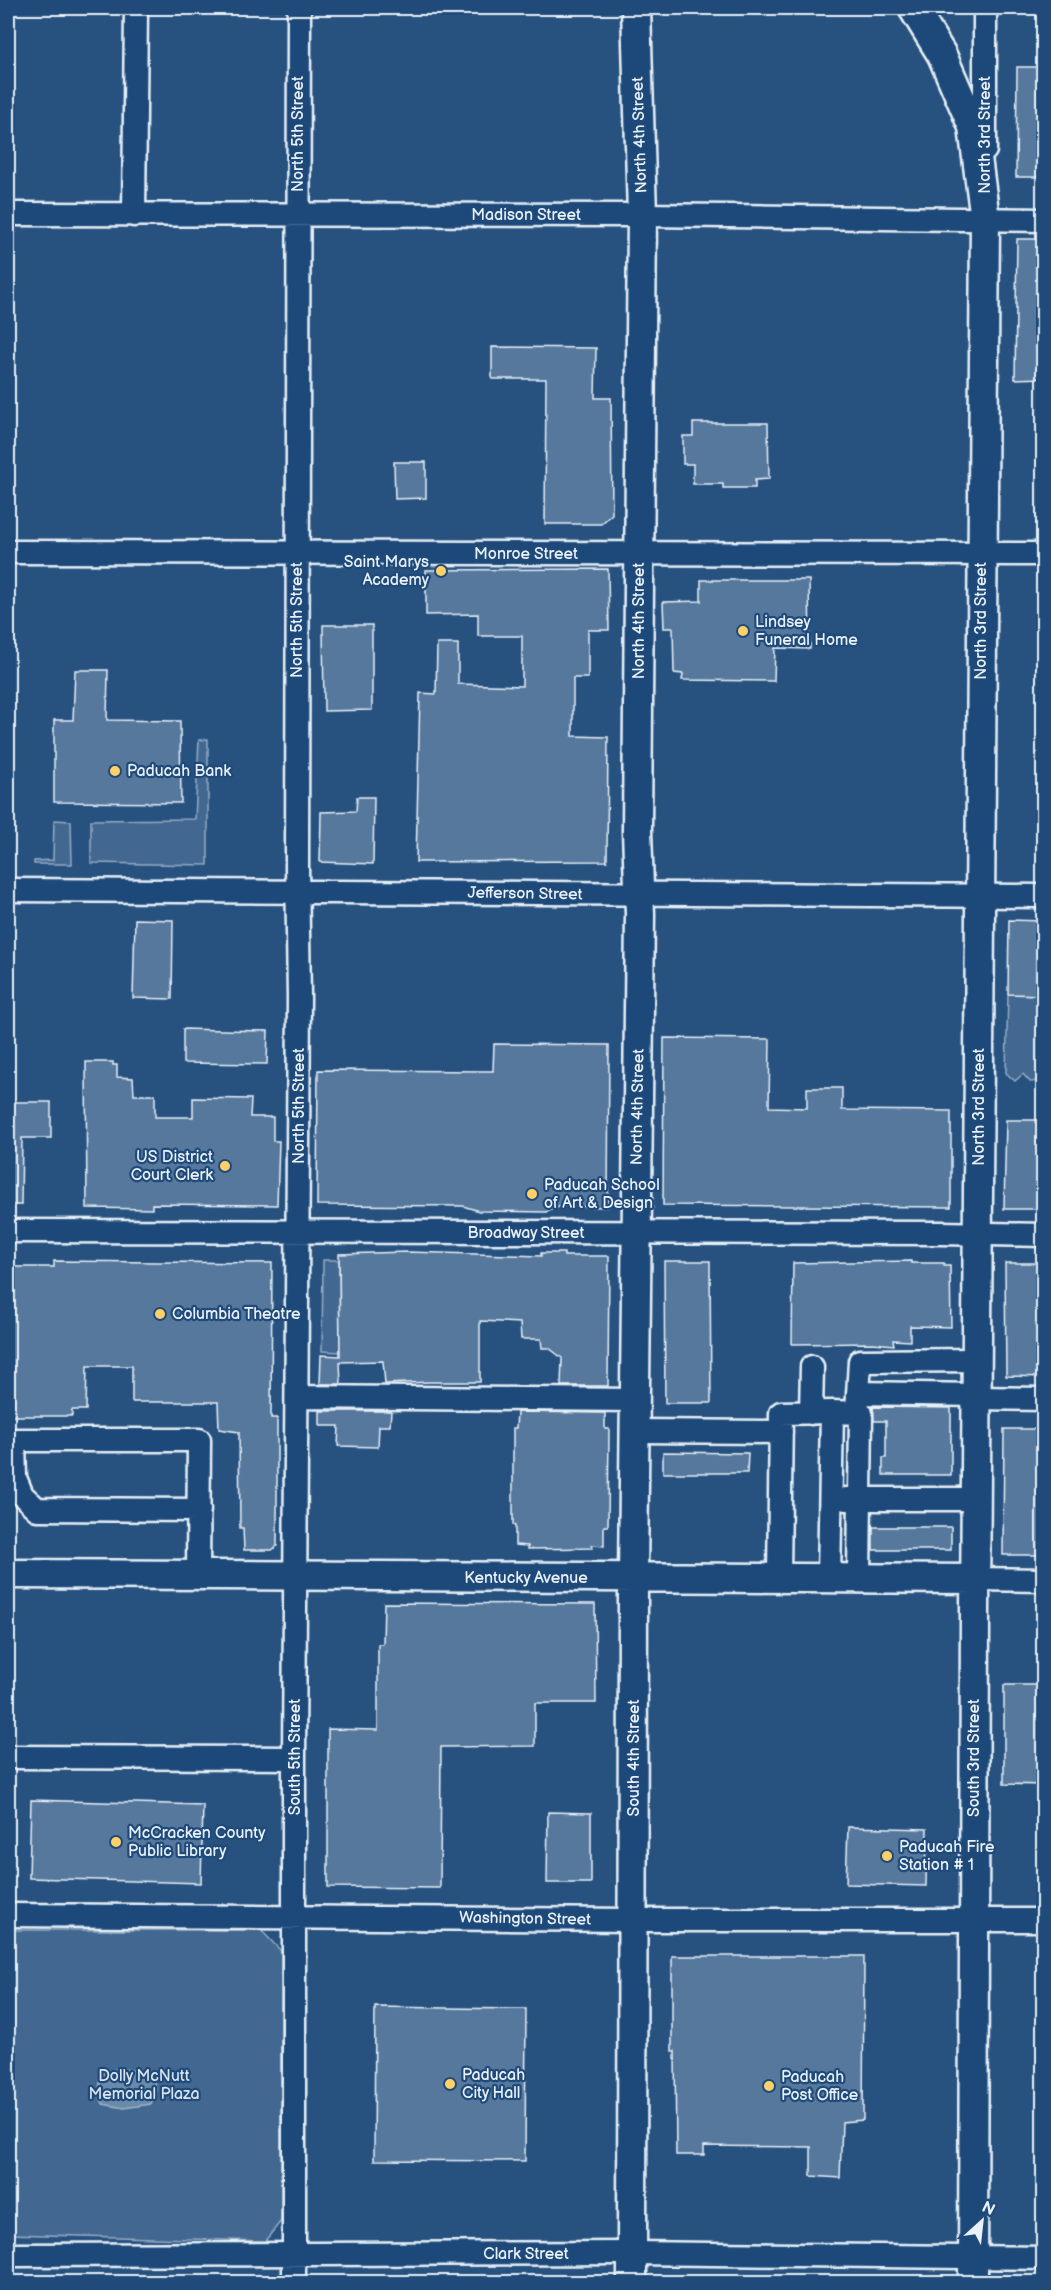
<svg xmlns="http://www.w3.org/2000/svg" width="1051" height="2290" viewBox="0 0 1051 2290" font-family="'Balsamiq Sans',sans-serif">
	<rect width="100%" height="100%" fill="#27517f"/>
	<filter id="ink" filterUnits="userSpaceOnUse"><feTurbulence type="fractalNoise" baseFrequency=".0167" numOctaves="2"/><feDisplacementMap in="SourceGraphic" scale="12" xChannelSelector="R" yChannelSelector="G"/><feConvolveMatrix kernelMatrix="1 2 1 2 8 2 1 2 1" color-interpolation-filters="sRGB"/></filter>
	<g filter="url(#ink)">
		<path fill="#436891" stroke="#96acc4" stroke-width="1.5" d="M 208,739 L 208,865 L 91,863 L 91,820 L 195,819 L 199,740 Z
			M 54,820 L 71,821 L 72,864 L 34,864 L 34,861 L 53,860 Z
			M 1008,994 L 1043,995 L 1043,1067 L 1039,1067 L 1039,1081 L 1030,1082 L 1023,1074 L 1015,1081 L 1006,1073 Z
			M 323,1260 L 339,1260 L 340,1352 L 322,1351 Z
			M 8,1930 L 261,1930 L 281,1951 L 281,2221 L 265,2241 L 8,2234 Z"/>
		<path fill="#6b8aaa" stroke="#9db3c9" stroke-width="1.5" d="M 118,2069 L 151,2072 L 156,2089 L 151,2104 L 124,2108 L 103,2104 C 98,2093 98,2083 103,2072 Z"/>
		<path fill="#57789d" stroke="#e8f1f8" stroke-width="1.5" d="M 1017,67 L 1044,67 L 1044,177 L 1016,177 Z
			M 1017,239 L 1044,239 L 1044,378 L 1015,379 Z
			M 492,347 L 596,348 L 595,398 L 611,398 L 612,514 L 601,524 L 545,524 L 546,379 L 492,379 Z
			M 693,423 L 768,423 L 769,479 L 755,480 L 755,488 L 723,488 L 723,484 L 693,484 L 693,464 L 683,464 L 683,436 L 693,436 Z
			M 394,462 L 426,462 L 426,498 L 395,499 Z
			M 608,569 L 609,630 L 588,630 L 588,678 L 573,678 L 573,736 L 608,737 L 607,861 L 416,862 L 420,693 L 436,694 L 437,644 L 458,644 L 458,684 L 522,686 L 522,636 L 478,636 L 478,614 L 426,615 L 426,570 Z
			M 701,580 L 809,580 L 810,649 L 775,648 L 774,681 L 682,680 L 683,674 L 674,673 L 673,628 L 664,628 L 663,602 L 701,601 Z
			M 323,625 L 372,625 L 372,710 L 324,711 Z
			M 75,670 L 108,670 L 107,720 L 180,721 L 181,803 L 54,802 L 54,720 L 73,720 Z
			M 357,797 L 374,797 L 373,864 L 320,862 L 321,812 L 356,811 Z
			M 135,919 L 173,920 L 172,999 L 133,998 Z
			M 1009,920 L 1044,921 L 1044,995 L 1008,994 Z
			M 183,1029 L 268,1031 L 267,1064 L 183,1063 Z
			M 664,1038 L 770,1039 L 769,1107 L 807,1108 L 807,1088 L 842,1088 L 842,1110 L 951,1111 L 951,1207 L 663,1205 Z
			M 494,1044 L 609,1045 L 608,1207 L 561,1206 L 546,1212 L 479,1211 L 463,1206 L 317,1205 L 318,1070 L 493,1071 Z
			M 86,1062 L 113,1062 L 113,1065 L 117,1065 L 117,1077 L 133,1078 L 134,1095 L 155,1095 L 155,1117 L 193,1117 L 193,1098 L 251,1099 L 250,1117 L 273,1117 L 273,1141 L 279,1141 L 277,1205 L 152,1204 L 152,1209 L 87,1208 Z
			M 8,1102 L 51,1102 L 51,1138 L 22,1138 L 21,1205 L 8,1205 Z
			M 1006,1120 L 1044,1120 L 1044,1209 L 1004,1209 Z
			M 407,1252 L 541,1256 L 541,1253 L 564,1253 L 564,1256 L 609,1256 L 608,1386 L 561,1386 L 562,1358 L 549,1348 L 542,1348 L 541,1339 L 521,1339 L 520,1323 L 480,1321 L 480,1382 L 429,1382 L 385,1384 L 383,1361 L 340,1362 L 341,1384 L 320,1384 L 321,1355 L 340,1356 L 339,1254 Z
			M 54,1261 L 272,1263 L 271,1418 L 277,1418 L 277,1546 L 272,1550 L 244,1550 L 243,1528 L 240,1528 L 239,1432 L 219,1429 L 218,1402 L 132,1402 L 132,1366 L 87,1366 L 86,1410 L 72,1410 L 72,1416 L 8,1416 L 8,1267 L 54,1267 Z
			M 664,1261 L 710,1261 L 711,1403 L 665,1403 Z
			M 911,1261 L 911,1263 L 944,1263 L 944,1266 L 950,1266 L 951,1327 L 910,1326 L 910,1341 L 893,1340 L 894,1345 L 873,1343 L 792,1344 L 793,1263 Z
			M 1005,1263 L 1044,1263 L 1044,1377 L 1006,1376 Z
			M 873,1407 L 951,1408 L 951,1475 L 883,1475 L 883,1458 L 886,1458 L 886,1421 L 874,1421 Z
			M 320,1411 L 391,1411 L 390,1426 L 379,1426 L 378,1447 L 338,1446 L 339,1426 L 320,1426 Z
			M 517,1412 L 605,1413 L 605,1429 L 609,1429 L 608,1526 L 604,1526 L 604,1546 L 592,1545 L 593,1548 L 528,1549 L 528,1546 L 515,1545 L 515,1526 L 513,1525 L 513,1428 L 516,1428 Z
			M 1004,1429 L 1044,1429 L 1044,1555 L 1003,1555 Z
			M 663,1452 L 748,1453 L 747,1473 L 663,1473 Z
			M 873,1527 L 951,1527 L 951,1550 L 873,1550 Z
			M 384,1603 L 595,1604 L 596,1703 L 535,1703 L 535,1746 L 441,1747 L 440,1888 L 328,1887 L 328,1729 L 378,1730 L 378,1644 L 383,1644 Z
			M 1004,1685 L 1044,1685 L 1044,1785 L 1004,1784 Z
			M 31,1800 L 203,1805 L 201,1883 L 29,1878 Z
			M 548,1812 L 591,1813 L 591,1883 L 547,1883 Z
			M 848,1827 L 927,1829 L 926,1886 L 846,1884 Z
			M 672,1956 L 864,1956 L 863,2120 L 842,2122 L 840,2178 L 811,2176 L 811,2147 L 704,2146 L 704,2155 L 676,2155 L 675,2051 L 672,2051 Z
			M 375,2007 L 526,2009 L 525,2161 L 374,2160 Z"/>
		<g fill="none" stroke-linecap="round" stroke-linejoin="round">
			<g stroke="#e8f1f8" stroke-width="27">
				<path id="minor" d="M 985,150 L 985,8
					M 8,214 L 642,215 L 1044,220
					M 134,215 L 136,8
					M 8,552 L 1044,554
					M 8,890 L 1044,896
					M 8,1231 L 941,1233 L 1044,1235
					M 858,1393 L 977,1395
					M 297,1397 L 635,1400
					M 977,1398 L 1044,1399
					M 832,1412 L 861,1413 L 859,1578
					M 857,1412 L 860,1361 L 978,1360
					M 811,1413 L 812,1367
					M 636,1431 L 781,1432
					M 8,1440 L 199,1440 L 198,1576
					M 14,1441 L 15,1478 L 22,1495 L 37,1509 L 199,1510
					M 846,1499 L 977,1499
					M 779,1578 L 781,1413 L 832,1412 L 829,1579
					M 976,1579 L 1044,1580
					M 8,1757 L 294,1758
					M 8,1915 L 634,1920 L 1044,1920
					M 8,2255 L 633,2253 L 1044,2258
					M 294,2282 L 294,1758 L 299,997 L 297,866 L 299,8"/>
			</g>
			<g stroke="#e8f1f8" stroke-width="33">
				<path id="major" d="M 913,8 L 942,55 L 973,127 L 985,219 L 975,1611 L 973,2282
					M 8,1574 L 976,1579
					M 632,2282 L 633,1578 L 640,914 L 637,831 L 642,215 L 636,8"/>
			</g>
			<use href="#minor" stroke="#1f4a7a" stroke-width="22"/>
			<use href="#major" stroke="#1f4a7a" stroke-width="28"/>
		</g>
	</g>
	<g fill="#ffd166" stroke="#1f4a7a" stroke-width="2">
		<circle cx="441" cy="571" r="6"/>
		<circle cx="743" cy="631" r="6"/>
		<circle cx="115" cy="771" r="6"/>
		<circle cx="225" cy="1166" r="6"/>
		<circle cx="532" cy="1194" r="6"/>
		<circle cx="160" cy="1314" r="6"/>
		<circle cx="116" cy="1842" r="6"/>
		<circle cx="887" cy="1856" r="6"/>
		<circle cx="450" cy="2084" r="6"/>
		<circle cx="769" cy="2086" r="6"/>
	</g>
	<g text-anchor="middle" dominant-baseline="central" stroke-width="4.5" stroke-linejoin="round" paint-order="stroke">
		<g font-size="16" fill="#e8f1f8" stroke="#1f4a7a">
			<text transform="translate(298 134) rotate(-90)">North 5th Street</text>
			<text transform="translate(640 135) rotate(-92)">North 4th Street</text>
			<text transform="translate(985 135) rotate(-90)">North 3rd Street</text>
			<text x="526" y="215">Madison Street</text>
			<text x="526" y="554">Monroe Street</text>
			<text transform="translate(297 620) rotate(-90)">North 5th Street</text>
			<text transform="translate(639 621) rotate(-90)">North 4th Street</text>
			<text transform="translate(981 621) rotate(-90)">North 3rd Street</text>
			<text transform="translate(525 894) rotate(1)">Jefferson Street</text>
			<text transform="translate(299 1106) rotate(-90)">North 5th Street</text>
			<text transform="translate(638 1107) rotate(-89)">North 4th Street</text>
			<text transform="translate(979 1107) rotate(-90)">North 3rd Street</text>
			<text x="526" y="1233">Broadway Street</text>
			<text x="526" y="1578">Kentucky Avenue</text>
			<text transform="translate(295 1757) rotate(-90)">South 5th Street</text>
			<text transform="translate(634 1758) rotate(-90)">South 4th Street</text>
			<text transform="translate(974 1758) rotate(-90)">South 3rd Street</text>
			<text transform="translate(525 1919) rotate(1)">Washington Street</text>
			<text x="526" y="2254">Clark Street</text>
		</g>
		<g font-size="16" fill="#e8f1f8" stroke="#1f4a7a" text-anchor="start">
			<text x="429" y="562" text-anchor="end">Saint Marys<tspan x="429" dy="18">Academy</tspan></text>
			<text x="755" y="622">Lindsey<tspan x="755" dy="18">Funeral Home</tspan></text>
			<text x="127" y="771">Paducah Bank</text>
			<text x="213" y="1157" text-anchor="end">US District<tspan x="213" dy="18">Court Clerk</tspan></text>
			<text x="544" y="1185">Paducah School<tspan x="544" dy="18">of Art &amp; Design</tspan></text>
			<text x="172" y="1314">Columbia Theatre</text>
			<text x="128" y="1833">McCracken County<tspan x="128" dy="18">Public Library</tspan></text>
			<text x="899" y="1847">Paducah Fire<tspan x="899" dy="18">Station # 1</tspan></text>
			<text x="462" y="2075">Paducah<tspan x="462" dy="18">City Hall</tspan></text>
			<text x="781" y="2077">Paducah<tspan x="781" dy="18">Post Office</tspan></text>
		</g>
		<g font-size="16" fill="#d8e3ee" stroke="#1f4a7a">
			<text x="144" y="2076">Dolly McNutt<tspan x="144" dy="18">Memorial Plaza</tspan></text>
		</g>
	</g>
	<rect width="1051" height="2290" fill="none" stroke="#1f4a7a" stroke-width="30"/>
	<rect x="15" y="15" width="1021" height="2260" fill="none" stroke="#e8f1f8" stroke-width="2" filter="url(#ink)"/>
	<g transform="translate(982 2221) rotate(27)" stroke="#1f4a7a" stroke-width="4.5" paint-order="stroke">
	<path d="M0-4.5L10 22L0 15L-10 22Z" fill="#e8f1f8"/>
	<text y="-9" font-size="16" font-weight="bold" text-anchor="middle" fill="#e8f1f8">N</text>
	</g>
</svg>
